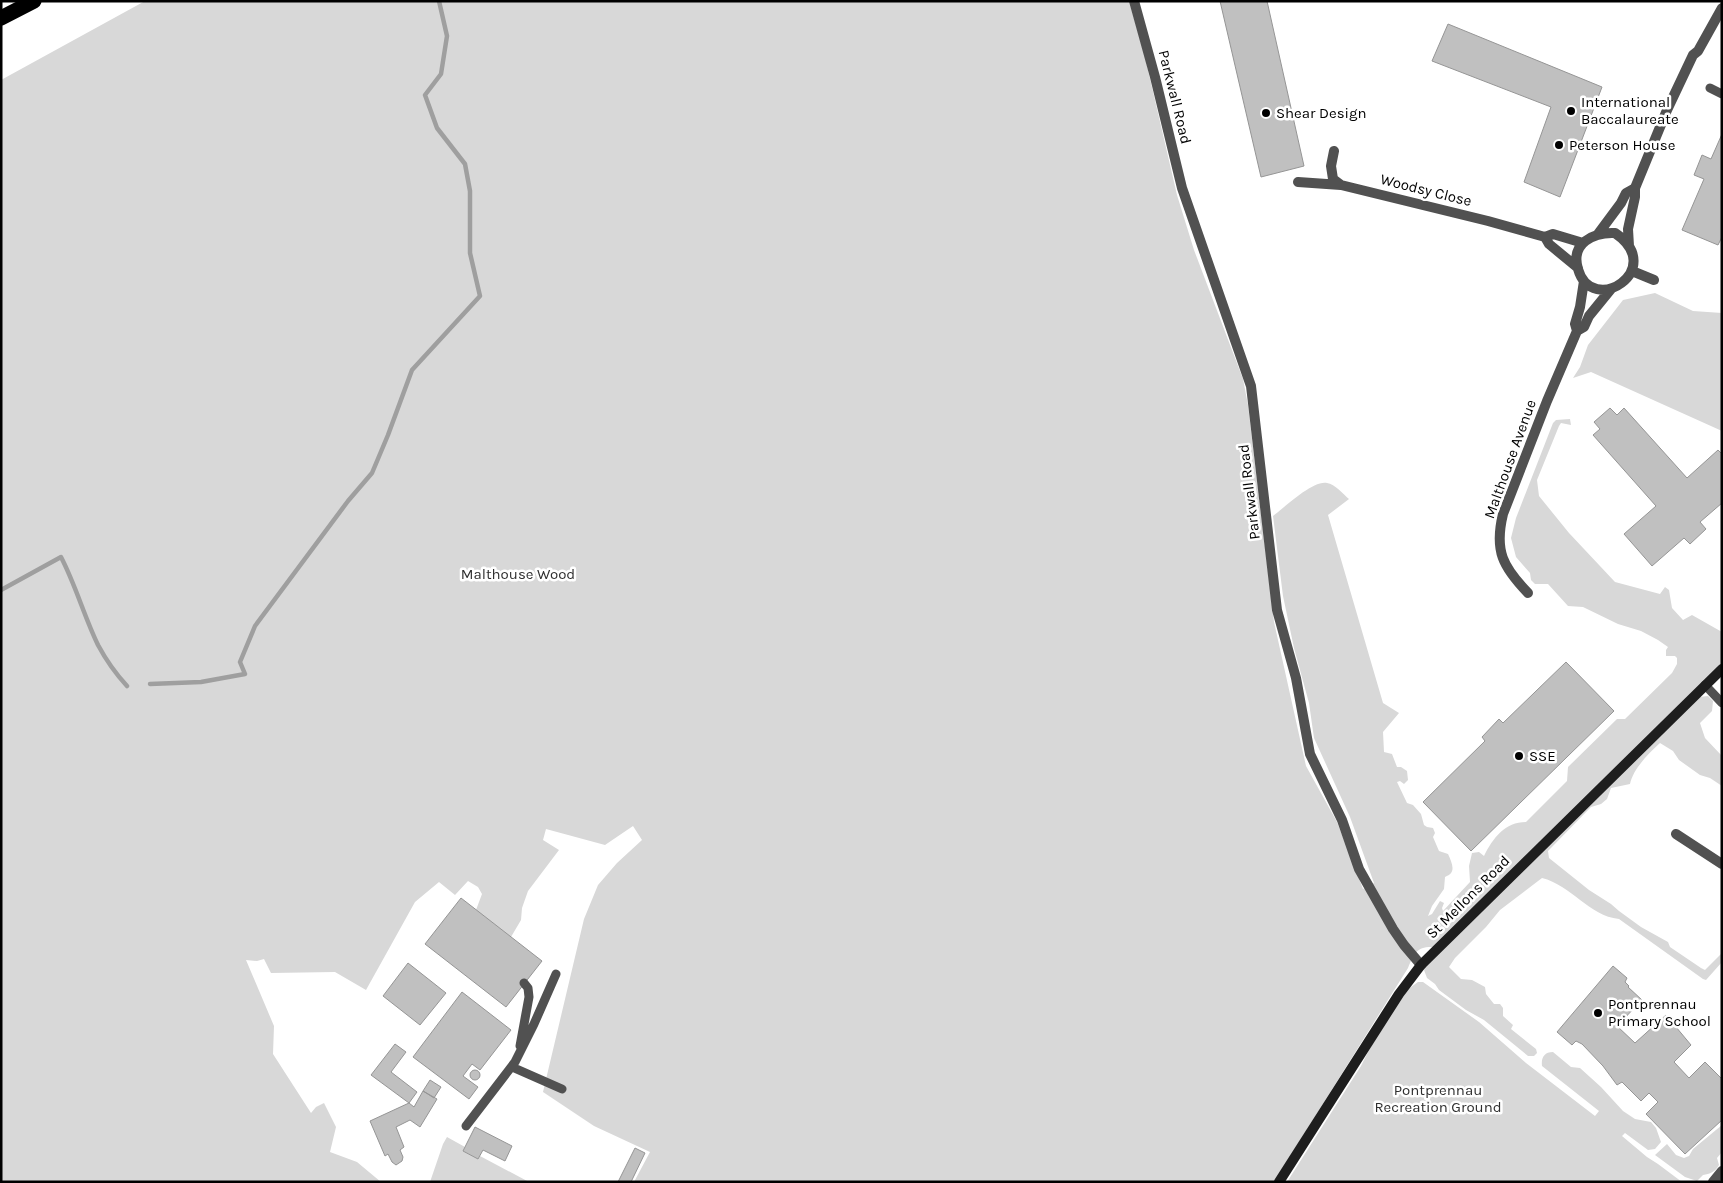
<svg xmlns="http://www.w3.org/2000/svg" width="1723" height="1183" viewBox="0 0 1723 1183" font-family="Karla,sans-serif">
	<rect width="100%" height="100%" fill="#fff"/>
	<path fill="#d8d8d8" d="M 145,1 L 1129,1 L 1145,57 L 1177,195 L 1194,250 L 1243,379 L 1248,405 L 1274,622 L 1306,766 L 1337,822 L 1363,889 L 1374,883 L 1350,817 L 1314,738 L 1309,703 L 1294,648 L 1283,596 L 1273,516 C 1285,507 1313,480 1327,483 C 1335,484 1343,494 1349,499 L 1328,515 L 1383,703 L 1399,713 L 1383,732 L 1384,752 L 1392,754 L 1397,767 L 1401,767 L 1407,771 L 1408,780 L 1404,784 L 1400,781 L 1397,782 L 1407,803 L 1413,805 L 1421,814 L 1424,825 L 1427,827 L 1433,828 L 1435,833 L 1433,837 L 1439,851 L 1448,854 C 1452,863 1457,873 1445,877 L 1444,889 L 1432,906 L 1428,916 L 1432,914 L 1440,901 L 1444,903 L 1442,908 L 1443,911 L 1470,882 L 1469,866 L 1472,853 L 1479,852 L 1484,856 C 1493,838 1505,822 1526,822 L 1567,781 L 1568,767 L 1617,719 L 1625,719 L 1672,673 L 1677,664 L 1677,658 L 1675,656 L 1666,656 L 1666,650 L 1668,647 L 1658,640 L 1641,631 L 1618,624 L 1583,607 L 1568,606 L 1548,584 L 1535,584 L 1531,580 L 1530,573 L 1516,557 L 1511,538 L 1516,518 L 1553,423 L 1556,420 L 1570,419 L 1571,425 L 1561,423 L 1559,426 L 1537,480 L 1539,496 L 1569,533 L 1615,582 L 1660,594 L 1665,587 L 1669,590 L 1672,608 L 1683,620 L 1692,615 L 1722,632 L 1722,664 L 1718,666 L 1699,697 L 1708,696 L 1713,701 L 1712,711 L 1700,723 L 1705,738 L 1722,756 L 1722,786 L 1710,778 L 1700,775 L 1679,760 L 1673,751 L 1660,743 C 1649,753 1633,769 1630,784 L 1611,788 L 1607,799 L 1601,804 L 1591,807 L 1548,851 L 1549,858 L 1589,890 L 1611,904 L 1619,911 L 1641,927 L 1668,942 L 1670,947 L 1701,968 L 1705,970 L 1722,953 L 1722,962 L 1706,980 L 1703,979 L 1619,919 C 1589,916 1571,885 1542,878 L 1500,910 L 1486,927 L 1455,958 L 1449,967 L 1461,979 L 1472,980 L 1485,987 L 1486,994 L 1494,1004 L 1500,1004 L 1503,1008 L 1503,1016 L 1513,1025 L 1511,1029 L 1536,1049 L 1537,1053 L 1534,1056 L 1528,1056 L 1484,1020 L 1466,1010 L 1439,990 L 1435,984 L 1427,978 L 1424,970 L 1434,947 C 1417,946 1414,953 1408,968 L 1274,1182 L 634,1182 L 650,1152 L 594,1126 L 543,1092 L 584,919 L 598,885 L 617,863 L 642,840 L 633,826 L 605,845 L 546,829 L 543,840 L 559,850 L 528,891 L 522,908 L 521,920 L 511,937 L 476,910 L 482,894 L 478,887 L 468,881 L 455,895 L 439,882 L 415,902 L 366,990 L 335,972 L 271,973 L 264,959 L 257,961 L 246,960 L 274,1026 L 273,1054 L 311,1113 L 316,1107 L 324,1103 L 336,1127 L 330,1152 L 357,1162 L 381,1182 L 1,1182 L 1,80 Z
		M 1655,293 L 1693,311 L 1722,313 L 1722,431 L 1591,372 L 1573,378 L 1580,367 L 1588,345 L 1623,300 Z
		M 1418,982 L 1423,982 L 1479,1022 L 1526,1063 L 1595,1116 L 1599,1111 L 1542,1066 C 1541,1058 1544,1052 1553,1052 L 1571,1067 L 1580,1068 L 1601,1087 L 1623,1111 L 1635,1119 L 1651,1122 L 1656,1128 L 1661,1142 L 1655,1149 L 1648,1150 L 1625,1133 L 1622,1136 L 1647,1157 L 1658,1164 L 1682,1182 L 1287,1182 L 1361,1066 L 1369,1050 L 1404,992 Z
		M 1722,1125 L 1722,1152 L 1717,1158 L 1719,1165 C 1715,1172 1710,1174 1703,1175 L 1697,1181 L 1685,1177 L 1655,1155 L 1667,1144 L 1676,1155 L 1684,1158 L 1689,1156 L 1693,1149 Z
		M 447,1137 L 465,1147 L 463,1151 L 478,1159 L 480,1156 L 529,1182 L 430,1182 L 443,1144 Z"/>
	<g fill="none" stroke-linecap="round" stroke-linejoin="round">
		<path stroke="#9f9f9f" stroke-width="4.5" d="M 1,590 L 61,557 C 76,586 84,616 98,645 C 106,660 116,674 127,686
			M 150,684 L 201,682 L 245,674 L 240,662 L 255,626 L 348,501 L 372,473 L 388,435 L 412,370 L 480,296 L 470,253 L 470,191 L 465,164 L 437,128 L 425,95 L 441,74 L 447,36 L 439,1"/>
	</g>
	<path fill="#c0c0c0" stroke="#959595" d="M 1220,1 L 1267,1 L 1304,166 L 1261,177 Z
		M 1448,24 L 1602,87 L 1560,197 L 1524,182 L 1551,107 L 1432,61 Z
		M 1722,134 L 1722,237 L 1718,245 L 1682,230 L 1704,179 L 1694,175 L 1702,155 L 1711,159 Z
		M 1610,408 L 1617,415 L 1624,408 L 1687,478 L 1718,450 L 1722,454 L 1722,503 L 1700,522 L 1706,529 L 1690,544 L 1684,538 L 1652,566 L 1624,534 L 1656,506 L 1593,435 L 1600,429 L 1594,422 Z
		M 1566,662 L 1614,711 L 1471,851 L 1423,802 L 1485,741 L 1482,737 L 1499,719 L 1503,723 Z
		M 461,898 L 542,961 L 506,1007 L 425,944 Z
		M 408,963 L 446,993 L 420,1025 L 383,996 Z
		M 1613,966 L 1627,978 L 1625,982 L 1629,986 L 1628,987 L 1642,1000 L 1617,1026 L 1635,1043 L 1666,1015 L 1691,1045 L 1674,1062 L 1689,1078 L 1705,1062 L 1722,1079 L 1722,1120 L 1685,1154 L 1646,1114 L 1658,1102 L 1649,1093 L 1641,1101 L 1622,1082 L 1617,1085 L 1603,1066 L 1582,1044 L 1576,1041 L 1572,1045 L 1557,1032 Z
		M 462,992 L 511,1030 L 480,1070 L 472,1064 L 463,1076 L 478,1087 L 469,1099 L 413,1057 Z
		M 395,1044 L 406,1052 L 391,1072 L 417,1092 L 409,1103 L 371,1075 Z
		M470 1075a5 5 0 1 1 10 0a5 5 0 1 1-10 0Z
		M 430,1080 L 441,1087 L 434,1098 L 423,1091 Z
		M 423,1091 L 437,1099 L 420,1127 L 410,1120 L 396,1127 L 404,1147 L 400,1150 L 403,1157 L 402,1161 L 396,1165 L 392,1162 L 388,1154 L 385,1156 L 370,1121 L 409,1103 L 414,1107 Z
		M 475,1127 L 512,1146 L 505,1161 L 483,1150 L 478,1159 L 463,1151 Z
		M 635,1148 L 645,1153 L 631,1182 L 618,1182 Z"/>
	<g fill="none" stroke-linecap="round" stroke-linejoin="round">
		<path stroke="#515151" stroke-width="9" d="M 1710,88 L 1722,94
			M 1705,685 L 1722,703
			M 520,1046 L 529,997 L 528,988 L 524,983
			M 512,1067 L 562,1089
			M 466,1126 L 515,1062 L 534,1024 L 556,974"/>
		<path stroke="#515151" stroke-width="10" d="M 1134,1 L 1155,77 L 1182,188 L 1251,386 L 1277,610 L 1296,678 L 1310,754 L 1342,820 L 1359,869 L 1393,929 L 1404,945 L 1421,965
			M 1334,151 L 1331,166 L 1333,179 L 1341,185
			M 1298,182 L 1341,185 L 1488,221 L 1545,237 L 1553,234 L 1583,243
			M 1615,233 C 1668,269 1592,318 1578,269 C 1570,243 1594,232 1615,233 Z
			M 1598,234 L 1621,203 L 1626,193 L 1635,188
			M 1545,237 L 1549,244 L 1578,268
			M 1629,246 L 1628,229 L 1635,197 L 1635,188 L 1667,110 L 1693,55 L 1698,51 L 1722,8
			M 1632,271 L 1654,280
			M 1577,331 L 1575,324 L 1580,307 L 1584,281
			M 1528,593 C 1503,567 1494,551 1503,514 L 1547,401 L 1577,331 L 1584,327 L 1589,316 L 1611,289
			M 1676,834 L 1722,864"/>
		<path stroke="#515151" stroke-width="10" d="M 1713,1182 L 1722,1171"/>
		<path stroke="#1e1e1e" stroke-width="10" d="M 1279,1182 L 1399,994 L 1421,965 L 1722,669"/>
		<path stroke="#000" stroke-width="15" d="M 1,18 L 34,1"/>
	</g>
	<g fill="#000" stroke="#fff" stroke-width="2">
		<circle cx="1571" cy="111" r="5"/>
		<circle cx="1266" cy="113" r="5"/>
		<circle cx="1559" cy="145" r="5"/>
		<circle cx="1519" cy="756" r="5"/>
		<circle cx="1598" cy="1013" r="5"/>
	</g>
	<g text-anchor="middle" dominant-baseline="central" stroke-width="5" stroke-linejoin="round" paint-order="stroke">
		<g font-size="15" fill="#000" stroke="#fff">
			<text transform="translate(1175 97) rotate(76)">Parkwall Road</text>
			<text transform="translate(1426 190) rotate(14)">Woodsy Close</text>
			<text transform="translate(1510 459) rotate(-70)">Malthouse Avenue</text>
			<text transform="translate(1249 492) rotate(-97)">Parkwall Road</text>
			<text transform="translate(1468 897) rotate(-45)">St Mellons Road</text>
		</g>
		<g font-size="15" fill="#000" stroke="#fff" text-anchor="start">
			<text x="1581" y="102">International<tspan x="1581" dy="17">Baccalaureate</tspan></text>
			<text x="1276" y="113">Shear Design</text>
			<text x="1569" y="145">Peterson House</text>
			<text x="1529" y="756">SSE</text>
			<text x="1608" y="1004">Pontprennau<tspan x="1608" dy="17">Primary School</tspan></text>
		</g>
		<g font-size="15" fill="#2f2f2f" stroke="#fff">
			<text x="518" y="574">Malthouse Wood</text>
			<text x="1438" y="1090">Pontprennau<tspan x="1438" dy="17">Recreation Ground</tspan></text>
		</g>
	</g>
	<rect width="1723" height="1183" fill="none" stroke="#000000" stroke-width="5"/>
</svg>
